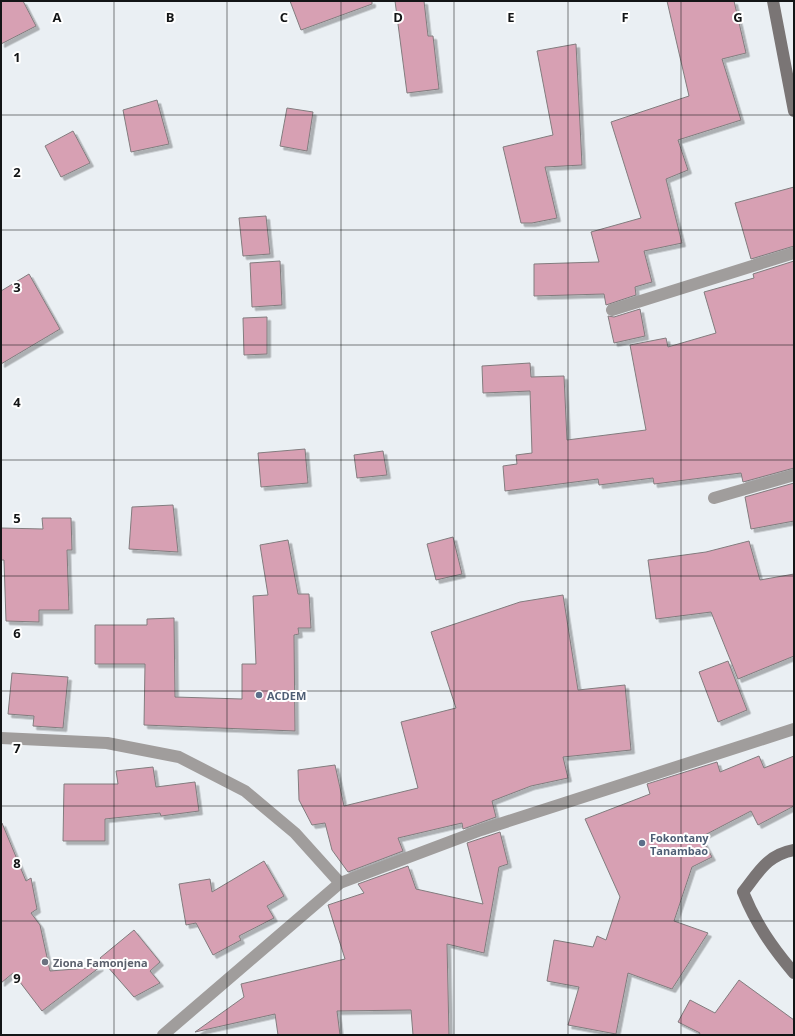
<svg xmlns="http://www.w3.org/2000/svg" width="795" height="1036" viewBox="0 0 795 1036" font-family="'Open Sans',sans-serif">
	<defs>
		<filter id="shadow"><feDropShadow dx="3.5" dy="3.5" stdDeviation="0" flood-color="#0004"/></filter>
	</defs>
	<rect width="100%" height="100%" fill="#eaeff3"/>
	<path fill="#d7a0b3" stroke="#827c7e" filter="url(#shadow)" d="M 1,1 L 23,1 L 36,26 L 1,44 Z
		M 290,1 L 372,1 L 372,4 L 301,30 Z
		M 395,1 L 424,1 L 428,36 L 433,36 L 439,89 L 407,93 Z
		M 667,1 L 734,1 L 746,53 L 722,59 L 741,120 L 678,140 L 688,170 L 666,179 L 682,243 L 644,251 L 652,282 L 635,287 L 636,295 L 606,305 L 604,294 L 534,296 L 534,264 L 599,262 L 591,232 L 641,218 L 611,122 L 689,96 Z
		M 576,44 L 582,165 L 545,167 L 557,218 L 532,223 L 521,223 L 503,147 L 553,135 L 537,51 Z
		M 157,100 L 169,144 L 131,152 L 123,110 Z
		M 287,108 L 313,112 L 307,151 L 280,146 Z
		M 73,131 L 90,163 L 61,177 L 45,146 Z
		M 794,187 L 794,246 L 751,259 L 735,203 Z
		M 266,216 L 270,254 L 243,256 L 239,218 Z
		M 280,261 L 282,305 L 252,307 L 250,263 Z
		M 794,261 L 794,468 L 743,482 L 741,473 L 654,484 L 653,478 L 599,485 L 598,479 L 505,491 L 503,466 L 517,464 L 516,455 L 532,453 L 530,391 L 483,393 L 482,366 L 530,363 L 531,377 L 564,376 L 567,440 L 646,430 L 630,345 L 666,338 L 668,347 L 716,333 L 704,292 L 754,278 L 753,274 Z
		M 29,274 L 60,329 L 1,364 L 1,291 Z
		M 640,309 L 645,336 L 614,343 L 608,316 L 614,317 Z
		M 267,317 L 267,354 L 244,355 L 243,318 Z
		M 305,449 L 308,483 L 261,487 L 258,453 Z
		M 383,451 L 387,475 L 357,478 L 354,455 Z
		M 794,483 L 794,521 L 751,529 L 745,497 Z
		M 173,505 L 178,552 L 129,549 L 132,507 Z
		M 42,518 L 71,518 L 72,550 L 67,550 L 69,610 L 39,610 L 39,622 L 6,621 L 4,560 L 1,560 L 1,528 L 43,529 Z
		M 453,537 L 462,574 L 436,580 L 427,544 Z
		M 288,540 L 298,594 L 309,594 L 311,628 L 298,628 L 299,634 L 294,635 L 295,731 L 144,725 L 145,664 L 95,664 L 95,625 L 147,625 L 147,619 L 174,618 L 175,697 L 242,699 L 242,664 L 256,664 L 253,596 L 268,595 L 260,545 Z
		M 749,541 L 760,580 L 794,574 L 794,656 L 738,679 L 711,612 L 656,619 L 648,560 L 706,552 Z
		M 563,595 L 578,690 L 625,685 L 631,750 L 563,757 L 568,778 L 531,786 L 492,801 L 496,817 L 463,829 L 462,823 L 398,838 L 403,851 L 348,872 L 332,850 L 325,823 L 312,825 L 299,800 L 298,770 L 335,765 L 344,806 L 418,788 L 401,722 L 456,708 L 431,632 L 520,602 Z
		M 728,661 L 747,710 L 718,722 L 699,672 Z
		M 12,673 L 68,677 L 63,728 L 33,726 L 34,716 L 8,714 Z
		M 759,756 L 764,768 L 794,756 L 794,806 L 758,825 L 751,811 L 701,837 L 712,857 L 692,867 L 674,921 L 708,933 L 672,989 L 628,973 L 616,1034 L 568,1025 L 579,987 L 547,981 L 554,940 L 593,947 L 597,936 L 606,940 L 620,897 L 585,819 L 650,794 L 647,784 L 717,762 L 720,772 Z
		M 153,767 L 156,787 L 195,782 L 199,811 L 161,816 L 160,813 L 105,819 L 105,841 L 63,841 L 64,784 L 118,784 L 116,771 Z
		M 1,823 L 2,823 L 26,881 L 31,878 L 37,909 L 31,913 L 40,925 L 50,971 L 100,967 L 42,1011 L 13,973 L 1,983 Z
		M 500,832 L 508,864 L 499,867 L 484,953 L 447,944 L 449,1035 L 413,1035 L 411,1010 L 337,1011 L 340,1035 L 278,1035 L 275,1014 L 195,1032 L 244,997 L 241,984 L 345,959 L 328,905 L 364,893 L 358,884 L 408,866 L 416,889 L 483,904 L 467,843 Z
		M 264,861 L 284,896 L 267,906 L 274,918 L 239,936 L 241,940 L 213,955 L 196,923 L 186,925 L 179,884 L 210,879 L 212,892 Z
		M 134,930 L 160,962 L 150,971 L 160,983 L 134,997 L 100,958 Z
		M 739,980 L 794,1020 L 794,1035 L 699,1035 L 700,1033 L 678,1022 L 690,1000 L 715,1013 Z"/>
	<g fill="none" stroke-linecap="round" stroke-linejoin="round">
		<path stroke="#a09d9c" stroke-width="12" d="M 612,310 L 794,253
			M 714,498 L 794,475
			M 1,738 L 107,743 L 179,757 L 245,791 L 295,833 L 340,883
			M 163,1035 L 340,883 L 481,830 L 794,729"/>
		<path stroke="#7a7575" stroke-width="12" d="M 773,1 L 794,111
			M 794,850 C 767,855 759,872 743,892 C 756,924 772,947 794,973"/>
	</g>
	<path fill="none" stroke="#131516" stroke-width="1" stroke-opacity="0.55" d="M 114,1 L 114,1035M 227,1 L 227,1035M 341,1 L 341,1035M 454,1 L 454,1035M 568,1 L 568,1035M 681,1 L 681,1035M 1,115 L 794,115M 1,230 L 794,230M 1,345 L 794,345M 1,460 L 794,460M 1,576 L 794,576M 1,691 L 794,691M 1,806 L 794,806M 1,921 L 794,921"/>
	<g fill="#5c6f8a" stroke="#fff" stroke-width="1.5">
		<circle cx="259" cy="695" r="4"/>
		<circle cx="642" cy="843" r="4"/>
	</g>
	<circle fill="#6b7280" stroke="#fff" stroke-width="1.5" cx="45" cy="962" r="4"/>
	<g text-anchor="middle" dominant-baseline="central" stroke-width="4" stroke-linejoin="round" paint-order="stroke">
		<g font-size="11" font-weight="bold" fill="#4e5e75" stroke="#fff" text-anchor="start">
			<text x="267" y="695">ACDEM</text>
			<text x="650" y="837">Fokontany<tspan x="650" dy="13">Tanambao</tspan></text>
		</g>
		<g font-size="11" font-weight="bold" fill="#5b616d" stroke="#fff" text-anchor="start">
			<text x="53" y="962">Ziona Famonjena</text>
		</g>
	</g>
	<g font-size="13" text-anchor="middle" font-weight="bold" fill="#131516" stroke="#fff" stroke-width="4" stroke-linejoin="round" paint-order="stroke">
		<text x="57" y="22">A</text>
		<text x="170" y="22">B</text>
		<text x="284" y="22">C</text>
		<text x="398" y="22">D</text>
		<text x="511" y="22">E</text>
		<text x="625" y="22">F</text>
		<text x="738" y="22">G</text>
		<text x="17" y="62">1</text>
		<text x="17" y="177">2</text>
		<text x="17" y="292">3</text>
		<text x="17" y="407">4</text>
		<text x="17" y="523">5</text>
		<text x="17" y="638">6</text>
		<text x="17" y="753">7</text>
		<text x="17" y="868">8</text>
		<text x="17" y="983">9</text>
	</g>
	<rect width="795" height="1036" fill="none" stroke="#131516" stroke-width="4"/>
</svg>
